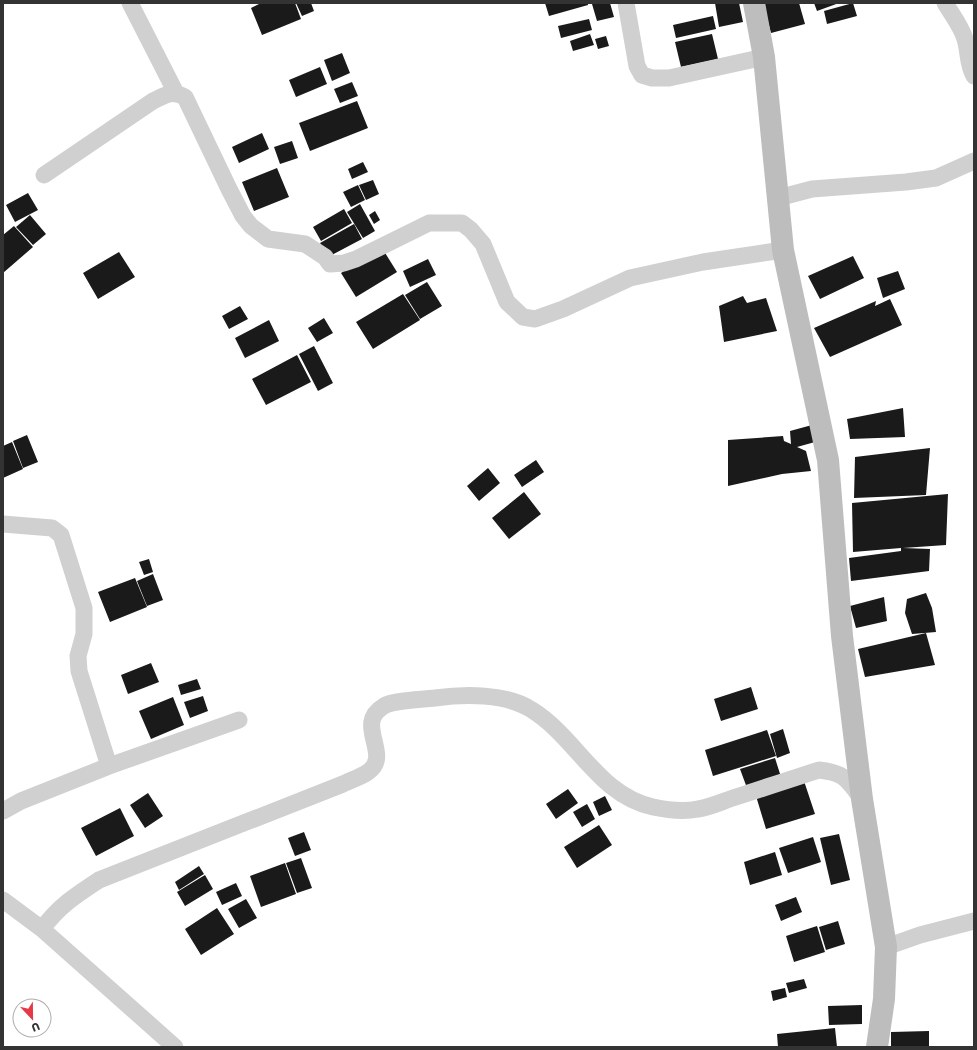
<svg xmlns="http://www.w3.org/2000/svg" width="977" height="1050" viewBox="0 0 977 1050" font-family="Poppins,sans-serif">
	<rect width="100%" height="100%" fill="#fff"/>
	<path fill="#1a1a1a" d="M 261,3 L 295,3 L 301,19 L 262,35 L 251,8 Z
		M 296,3 L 311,3 L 314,11 L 302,16 Z
		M 545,3 L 588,3 L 588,5 L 549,16 Z
		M 596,3 L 610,3 L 614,17 L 597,21 L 592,4 Z
		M 715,3 L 739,3 L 743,22 L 719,27 Z
		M 763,3 L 799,3 L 805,24 L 771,33 Z
		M 814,3 L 839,3 L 817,11 Z
		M 853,3 L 857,16 L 827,24 L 824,11 Z
		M 713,16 L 716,29 L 676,38 L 673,25 Z
		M 589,19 L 592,30 L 561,38 L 558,26 Z
		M 590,34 L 594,45 L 573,51 L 570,41 Z
		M 712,34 L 718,59 L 681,67 L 675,42 Z
		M 606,36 L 609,46 L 598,49 L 595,39 Z
		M 342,53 L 350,73 L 332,81 L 324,60 Z
		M 320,67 L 327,84 L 296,97 L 289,80 Z
		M 352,82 L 358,96 L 340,103 L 334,89 Z
		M 357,101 L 368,128 L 310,151 L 299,123 Z
		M 262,133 L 269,149 L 239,163 L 232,147 Z
		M 292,141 L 298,158 L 280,164 L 274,147 Z
		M 363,162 L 368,172 L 352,179 L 348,169 Z
		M 277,168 L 289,197 L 254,211 L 242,182 Z
		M 373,180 L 379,194 L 366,200 L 359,185 Z
		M 358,185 L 365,200 L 351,207 L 343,192 Z
		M 28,193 L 38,210 L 15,222 L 6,205 Z
		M 360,204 L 375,231 L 363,238 L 347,212 Z
		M 344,209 L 352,223 L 321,241 L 313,227 Z
		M 375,211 L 380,220 L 374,224 L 369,215 Z
		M 30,215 L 46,234 L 33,245 L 16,227 Z
		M 354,224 L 362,239 L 328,257 L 320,243 Z
		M 14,226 L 33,247 L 3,273 L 3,235 Z
		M 382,248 L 397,272 L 356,297 L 341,273 Z
		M 119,252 L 135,277 L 98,299 L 83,273 Z
		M 853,256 L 864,278 L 820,299 L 808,276 Z
		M 428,259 L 436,275 L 410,287 L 403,271 Z
		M 898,271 L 905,289 L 883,298 L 877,278 Z
		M 427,282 L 442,306 L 420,319 L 405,295 Z
		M 403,294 L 420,320 L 373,349 L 356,322 Z
		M 743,296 L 747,303 L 766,298 L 777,331 L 724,342 L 719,306 Z
		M 890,299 L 902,325 L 830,357 L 814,328 L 876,301 L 875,306 Z
		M 240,306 L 248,319 L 229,329 L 222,316 Z
		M 324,318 L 333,333 L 317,342 L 308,328 Z
		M 269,320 L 279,341 L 245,358 L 235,338 Z
		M 314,346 L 333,383 L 318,391 L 299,354 Z
		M 297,355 L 311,382 L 266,405 L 252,379 Z
		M 903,408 L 905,437 L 850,439 L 847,419 Z
		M 812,425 L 815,442 L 797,447 L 806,451 L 811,471 L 782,474 L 728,486 L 728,440 L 783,436 L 784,441 L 791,444 L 790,431 Z
		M 27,435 L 38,462 L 23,468 L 13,441 Z
		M 12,442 L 23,469 L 3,478 L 3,446 Z
		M 930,448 L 926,495 L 854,498 L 855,457 Z
		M 536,460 L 544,472 L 522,487 L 514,475 Z
		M 488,468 L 500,483 L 479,501 L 467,486 Z
		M 524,492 L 541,514 L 509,539 L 492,518 Z
		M 948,494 L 946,545 L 903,548 L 930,549 L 929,571 L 851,581 L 849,558 L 901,551 L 901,548 L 853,552 L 852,503 Z
		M 149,559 L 153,572 L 144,575 L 139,562 Z
		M 153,574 L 163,600 L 147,606 L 137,581 Z
		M 135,578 L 147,607 L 110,622 L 98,592 Z
		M 926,593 L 932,608 L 936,632 L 912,634 L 905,613 L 907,599 Z
		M 884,597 L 887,621 L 856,628 L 850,606 Z
		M 926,633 L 935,665 L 865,677 L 858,649 Z
		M 151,663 L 159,682 L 128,694 L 121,675 Z
		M 197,679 L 201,689 L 181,695 L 178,685 Z
		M 751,687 L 758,709 L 721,721 L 714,699 Z
		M 203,696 L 208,711 L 190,718 L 184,702 Z
		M 173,697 L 184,725 L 151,739 L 139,711 Z
		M 783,729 L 790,753 L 777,758 L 770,734 Z
		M 767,730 L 776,756 L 713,776 L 705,750 Z
		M 775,758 L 781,777 L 747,788 L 740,769 Z
		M 804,781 L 815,814 L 766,829 L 756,796 Z
		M 568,789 L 578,803 L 556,819 L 546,804 Z
		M 148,793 L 163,816 L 145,828 L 130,805 Z
		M 605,796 L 612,810 L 599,816 L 593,802 Z
		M 587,804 L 595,819 L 582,827 L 573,812 Z
		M 120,808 L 134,836 L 96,856 L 81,828 Z
		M 599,825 L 612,845 L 577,868 L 564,847 Z
		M 304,832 L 311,850 L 295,856 L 288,838 Z
		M 839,834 L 850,880 L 831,885 L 820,838 Z
		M 813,837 L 821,862 L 788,873 L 779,848 Z
		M 775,852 L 782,875 L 750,885 L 744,862 Z
		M 301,858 L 312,888 L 297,893 L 286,863 Z
		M 285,863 L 296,894 L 261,907 L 250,876 Z
		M 199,866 L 204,874 L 179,890 L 175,882 Z
		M 205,875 L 213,889 L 185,906 L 177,892 Z
		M 236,883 L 242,896 L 222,905 L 216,892 Z
		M 796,897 L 802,912 L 781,921 L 775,905 Z
		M 246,899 L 257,918 L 239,928 L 228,909 Z
		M 217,908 L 234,934 L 201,955 L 185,929 Z
		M 838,921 L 845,944 L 826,950 L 819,927 Z
		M 817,926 L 825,952 L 794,962 L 786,936 Z
		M 804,979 L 807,988 L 789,993 L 786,983 Z
		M 785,988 L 787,997 L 773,1001 L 771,991 Z
		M 862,1005 L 862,1024 L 829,1025 L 828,1006 Z
		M 835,1028 L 837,1047 L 778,1047 L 777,1034 Z
		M 929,1031 L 929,1047 L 891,1047 L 891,1032 Z"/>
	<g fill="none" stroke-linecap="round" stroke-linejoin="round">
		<path stroke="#d0d0d0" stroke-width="17" d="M 130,3 L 176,93
			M 626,3 L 637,66 L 642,75 L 652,78 L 669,78 L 764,57
			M 945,3 C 952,15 961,26 965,39 C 969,52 967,64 974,76
			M 44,175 L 153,101 C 166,95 171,90 185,97 L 229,189 L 243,216 L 251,226 L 268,239 L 305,244 L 325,257 L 330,264 L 344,263 L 356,259 L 429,223 L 462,223 L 471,230 L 483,244 L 507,302 L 523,317 L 535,319 L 563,309 L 630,278 L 703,262 L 783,250
			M 778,198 L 812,189 L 906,182 L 936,178 L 974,161
			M 3,524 L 52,528 L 61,535 L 84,608 L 84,634 L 78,656 L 79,671 L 109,766
			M 3,811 L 21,801 L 109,766 L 239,720
			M 3,900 L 42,929 L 175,1047
			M 42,929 C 59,906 76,895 99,880 L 343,784 C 351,780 361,777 368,772 C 393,755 353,724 384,706 C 391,701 424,699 435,698 C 464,694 506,693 532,710 C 577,738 598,795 653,807 C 667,810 684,812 698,809 C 711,807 723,801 736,797 C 764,788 791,779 819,770 C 846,773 847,780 862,799
			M 886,947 L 920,935 L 974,921"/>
		<path stroke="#bdbdbd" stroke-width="22" d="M 754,3 L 764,57 L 783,250 L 828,460 L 842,636 L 862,799 L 886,947 L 884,999 L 877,1047"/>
	</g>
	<rect width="977" height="1050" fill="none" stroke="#333333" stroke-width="8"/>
	<g transform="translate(32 1018) rotate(158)"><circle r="19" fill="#ffffff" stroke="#adadad"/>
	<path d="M0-3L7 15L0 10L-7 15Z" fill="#e63946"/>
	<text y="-6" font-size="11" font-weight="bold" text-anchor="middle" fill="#333333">U</text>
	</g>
</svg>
